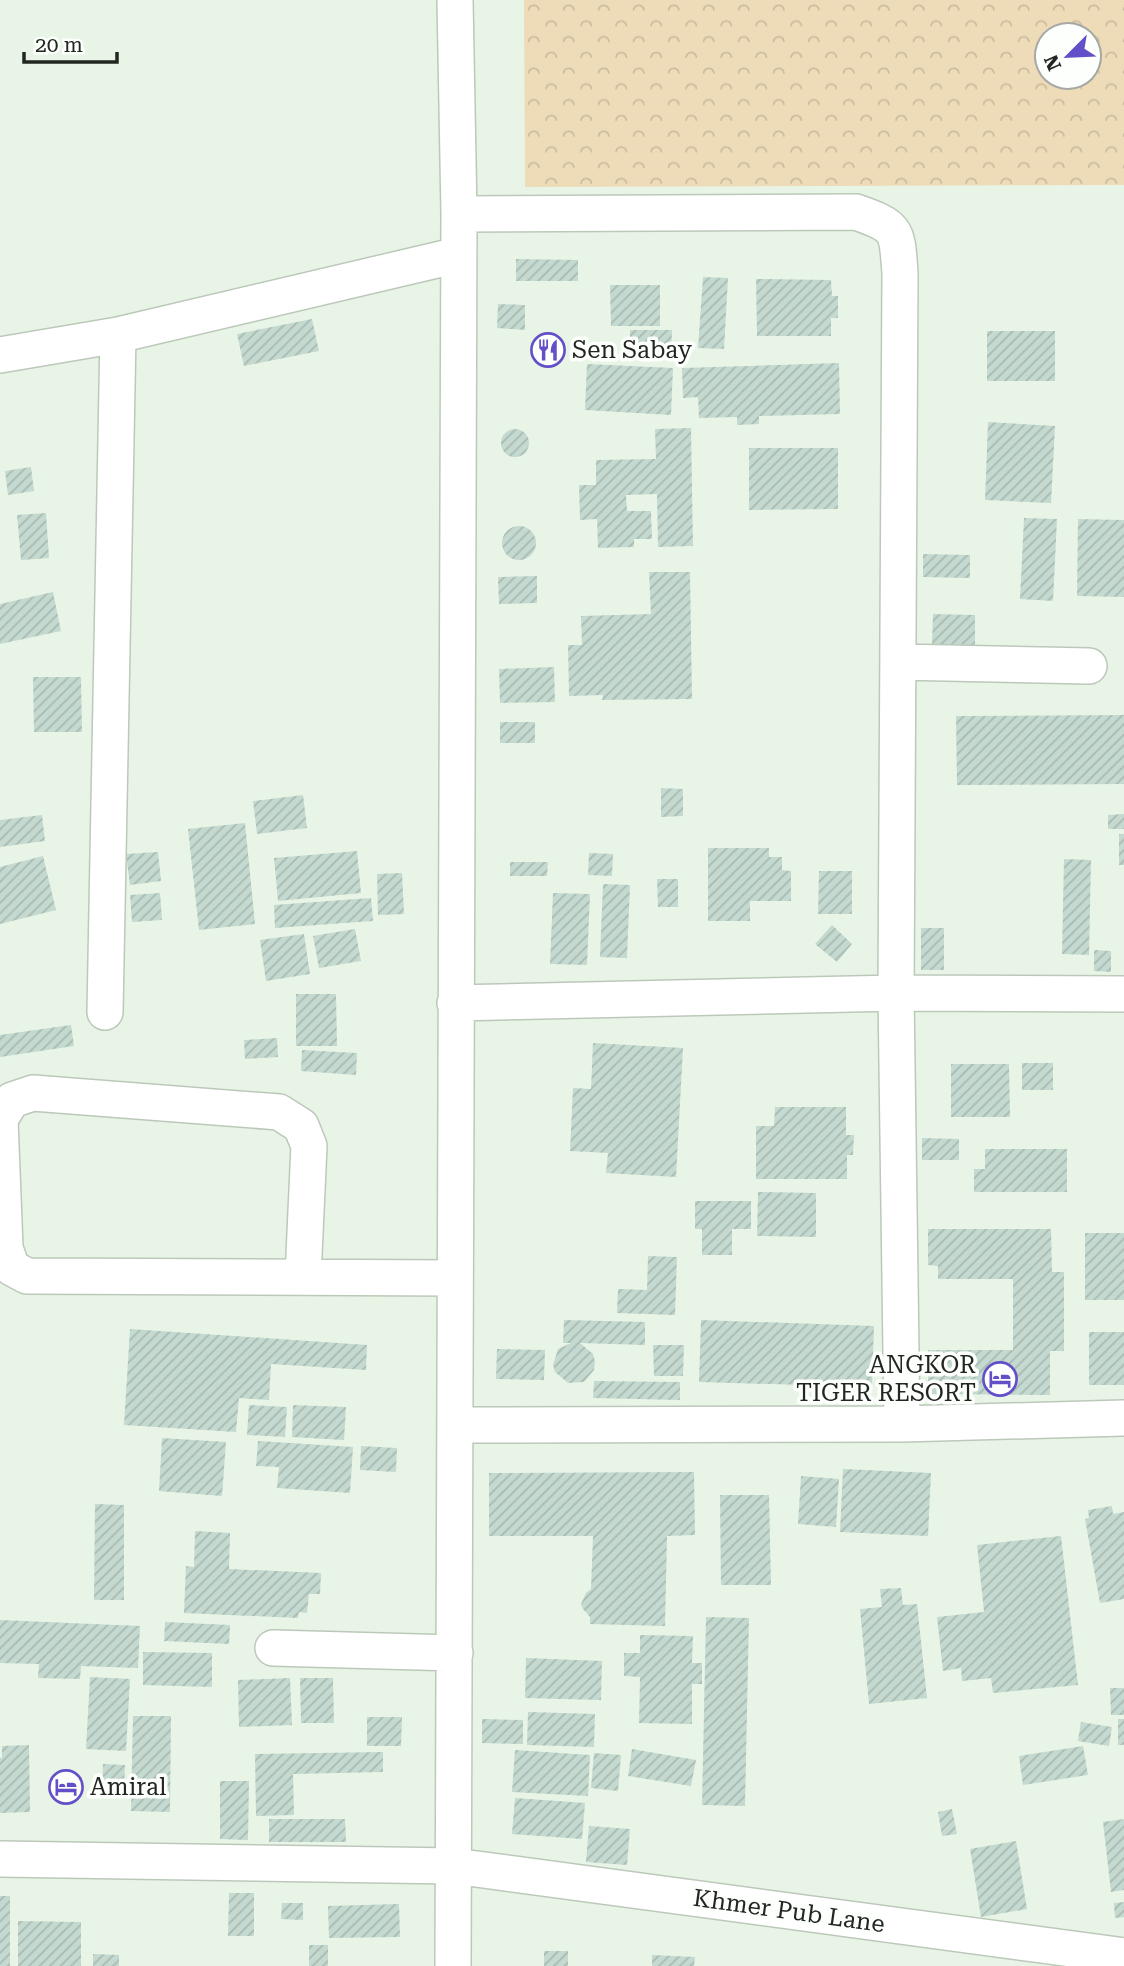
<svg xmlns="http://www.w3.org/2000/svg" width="1124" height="1966" viewBox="0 0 1124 1966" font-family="'Roboto Serif',serif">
	<defs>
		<pattern id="forest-crowns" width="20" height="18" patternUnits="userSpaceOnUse" patternTransform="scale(1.75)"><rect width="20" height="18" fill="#eedbb8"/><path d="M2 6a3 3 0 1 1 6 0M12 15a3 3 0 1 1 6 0" fill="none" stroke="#ccbc9e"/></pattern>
		<pattern id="building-hatch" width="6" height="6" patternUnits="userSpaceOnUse" patternTransform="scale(1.75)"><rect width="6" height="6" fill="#c4d9d0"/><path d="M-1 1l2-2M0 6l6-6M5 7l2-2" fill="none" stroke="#a8bab2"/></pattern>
	</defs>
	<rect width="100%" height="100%" fill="#e8f5e6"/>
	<path fill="url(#forest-crowns)" fill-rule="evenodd" d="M 524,0 L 1124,0 L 1124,185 L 525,187 ZM 1047,35 L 1089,35 L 1089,77 L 1047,77 Z"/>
	<path fill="url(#building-hatch)" d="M 516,259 L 578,260 L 578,281 L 516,281 Z
		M 703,277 L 728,278 L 724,349 L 698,348 Z
		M 756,279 L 831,280 L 832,296 L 838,296 L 838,318 L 831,318 L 831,336 L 757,336 Z
		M 610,285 L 660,285 L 660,326 L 611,326 Z
		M 498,304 L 525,305 L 525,330 L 497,328 Z
		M 312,319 L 319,351 L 244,366 L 237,334 Z
		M 630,330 L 672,330 L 671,356 L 630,356 Z
		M 987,331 L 1055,331 L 1055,381 L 987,381 Z
		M 839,363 L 840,414 L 759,416 L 759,424 L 737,425 L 737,417 L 699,418 L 698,397 L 683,398 L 682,368 Z
		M 587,364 L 673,368 L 671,415 L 585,410 Z
		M 988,422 L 1055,426 L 1051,503 L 985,500 Z
		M 691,428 L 693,546 L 658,547 L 657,494 L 626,495 L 627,511 L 651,511 L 652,539 L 634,539 L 634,547 L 598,548 L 597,519 L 580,520 L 579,485 L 596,485 L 596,460 L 656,459 L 655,429 Z
		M501 443a14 14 0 1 1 28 0a14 14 0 1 1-28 0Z
		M 749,448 L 838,448 L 838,509 L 749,510 Z
		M 31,467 L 34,491 L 8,495 L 5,471 Z
		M 46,513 L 49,558 L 21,560 L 17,515 Z
		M 1024,518 L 1057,519 L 1053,601 L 1020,599 Z
		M 1078,519 L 1124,520 L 1124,597 L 1077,596 Z
		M502 543a17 17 0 1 1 34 0a17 17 0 1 1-34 0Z
		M 923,554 L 970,555 L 970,578 L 923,577 Z
		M 649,572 L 690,572 L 692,699 L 602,700 L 603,695 L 569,696 L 568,645 L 582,645 L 581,616 L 651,614 Z
		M 537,576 L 537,603 L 499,604 L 498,577 Z
		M 53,592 L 61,631 L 0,644 L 0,604 Z
		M 933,614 L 975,615 L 975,645 L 932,644 Z
		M 554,667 L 555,702 L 500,703 L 499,669 Z
		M 33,677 L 81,677 L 82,732 L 34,732 Z
		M 1124,715 L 1124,784 L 957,785 L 956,716 Z
		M 500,722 L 535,722 L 535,743 L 500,743 Z
		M 661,788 L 683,789 L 683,816 L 661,817 Z
		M 303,795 L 307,828 L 257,834 L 253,801 Z
		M 1124,814 L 1124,829 L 1108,829 L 1108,815 Z
		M 42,815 L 45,841 L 0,847 L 0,820 Z
		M 245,823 L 255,924 L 199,930 L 188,829 Z
		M 1119,834 L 1124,834 L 1124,865 L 1119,865 Z
		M 708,848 L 769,848 L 769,857 L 782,857 L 782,870 L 791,871 L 791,901 L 750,901 L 750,921 L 708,921 Z
		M 357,851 L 361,893 L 278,901 L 274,858 Z
		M 158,852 L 161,881 L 130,885 L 126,854 Z
		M 589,853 L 613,854 L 612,876 L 588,875 Z
		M 43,856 L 56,910 L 0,924 L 0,867 Z
		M 1064,859 L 1091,860 L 1089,955 L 1062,954 Z
		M 510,862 L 548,862 L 547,876 L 510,876 Z
		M 819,871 L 852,871 L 852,914 L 818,914 Z
		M 402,873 L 404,914 L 378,915 L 377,874 Z
		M 657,879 L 678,879 L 678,907 L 658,907 Z
		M 603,884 L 630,885 L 627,958 L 600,957 Z
		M 160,893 L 162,920 L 132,922 L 130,895 Z
		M 553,893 L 590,894 L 587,965 L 550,964 Z
		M 371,898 L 373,921 L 275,928 L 274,905 Z
		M 832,925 L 852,944 L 837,962 L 815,944 Z
		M 921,928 L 944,928 L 944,970 L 921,970 Z
		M 355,929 L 361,961 L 319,968 L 313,936 Z
		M 304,934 L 310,974 L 266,981 L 260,940 Z
		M 1094,950 L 1111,951 L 1111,972 L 1094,971 Z
		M 296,994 L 336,994 L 337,1046 L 296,1046 Z
		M 71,1025 L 74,1046 L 0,1057 L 0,1035 Z
		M 277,1038 L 278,1057 L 245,1059 L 244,1040 Z
		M 593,1043 L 683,1048 L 676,1177 L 606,1173 L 608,1153 L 570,1151 L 573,1088 L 591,1089 Z
		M 302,1050 L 357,1053 L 356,1075 L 301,1071 Z
		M 1022,1063 L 1053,1063 L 1053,1090 L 1022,1090 Z
		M 951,1064 L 1009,1064 L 1010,1117 L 951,1117 Z
		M 775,1107 L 846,1107 L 846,1135 L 854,1135 L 853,1155 L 847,1155 L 847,1179 L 756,1179 L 756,1126 L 774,1126 Z
		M 922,1138 L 959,1139 L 959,1160 L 922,1160 Z
		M 985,1149 L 1067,1149 L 1067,1192 L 974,1192 L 974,1169 L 985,1169 Z
		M 758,1192 L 816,1193 L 816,1237 L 757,1236 Z
		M 695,1201 L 751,1201 L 751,1229 L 732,1229 L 732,1255 L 702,1255 L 702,1229 L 695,1229 Z
		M 928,1229 L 1051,1229 L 1052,1272 L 1064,1272 L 1064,1351 L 1050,1351 L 1050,1395 L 928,1394 L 928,1350 L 1013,1350 L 1013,1279 L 938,1279 L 938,1266 L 928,1265 Z
		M 1085,1233 L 1124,1233 L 1124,1300 L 1085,1300 Z
		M 648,1256 L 677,1257 L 675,1315 L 617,1313 L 618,1289 L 647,1290 Z
		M 564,1320 L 645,1322 L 645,1345 L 580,1343 L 593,1354 L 595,1362 L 594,1370 L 584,1382 L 568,1383 L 555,1372 L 553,1365 L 558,1349 L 571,1343 L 563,1343 Z
		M 701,1320 L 874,1326 L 872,1387 L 699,1382 Z
		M 130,1329 L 367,1345 L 366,1370 L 271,1364 L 269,1400 L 239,1398 L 236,1432 L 124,1425 Z
		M 1089,1332 L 1124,1332 L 1124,1385 L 1089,1385 Z
		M 653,1345 L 684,1345 L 683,1376 L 654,1376 Z
		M 497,1349 L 545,1350 L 544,1380 L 496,1379 Z
		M 594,1381 L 680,1382 L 680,1400 L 593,1398 Z
		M 249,1405 L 287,1407 L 285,1437 L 247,1435 Z
		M 293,1405 L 346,1407 L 344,1440 L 292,1437 Z
		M 162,1438 L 226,1442 L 222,1496 L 159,1491 Z
		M 258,1441 L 353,1447 L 350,1493 L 277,1488 L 279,1467 L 256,1466 Z
		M 361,1446 L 397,1448 L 396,1472 L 360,1470 Z
		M 843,1469 L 931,1473 L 928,1536 L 840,1532 Z
		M 694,1472 L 695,1535 L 667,1536 L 665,1626 L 590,1624 L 590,1617 L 583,1609 L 581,1604 L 586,1593 L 591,1589 L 593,1536 L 489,1536 L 489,1473 Z
		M 801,1476 L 839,1479 L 836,1527 L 798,1524 Z
		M 720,1495 L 769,1495 L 771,1585 L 721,1585 Z
		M 95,1504 L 124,1505 L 124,1600 L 94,1600 Z
		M 1112,1506 L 1113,1514 L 1124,1512 L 1124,1599 L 1100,1603 L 1085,1519 L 1089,1518 L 1088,1510 Z
		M 195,1531 L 230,1533 L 229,1569 L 321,1573 L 320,1594 L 309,1594 L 307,1613 L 299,1612 L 298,1618 L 184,1613 L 186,1566 L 194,1567 Z
		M 1061,1536 L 1078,1685 L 993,1693 L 991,1678 L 962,1681 L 961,1668 L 943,1671 L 937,1617 L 984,1612 L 977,1545 Z
		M 901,1588 L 903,1605 L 917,1604 L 927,1698 L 869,1704 L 860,1609 L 882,1607 L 880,1589 Z
		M 706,1617 L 749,1618 L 745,1806 L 702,1805 Z
		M 0,1620 L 140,1626 L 138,1668 L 81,1666 L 80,1679 L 38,1678 L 39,1664 L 0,1663 Z
		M 165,1622 L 230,1625 L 229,1644 L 164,1641 Z
		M 640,1635 L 693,1636 L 692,1663 L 702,1663 L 702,1684 L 692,1684 L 692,1724 L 639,1723 L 640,1677 L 624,1676 L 624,1653 L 640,1653 Z
		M 143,1652 L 212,1653 L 212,1687 L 143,1685 Z
		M 526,1658 L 602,1661 L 601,1700 L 525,1698 Z
		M 90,1677 L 130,1679 L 126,1751 L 86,1749 Z
		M 290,1678 L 292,1725 L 239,1727 L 238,1680 Z
		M 300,1678 L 333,1678 L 334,1723 L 301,1723 Z
		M 1110,1688 L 1124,1688 L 1124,1715 L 1111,1715 Z
		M 528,1712 L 595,1714 L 594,1747 L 527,1745 Z
		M 133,1716 L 171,1716 L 170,1812 L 131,1811 Z
		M 367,1717 L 402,1717 L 401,1746 L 367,1746 Z
		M 482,1719 L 523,1720 L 523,1744 L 482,1743 Z
		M 1118,1719 L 1124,1719 L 1124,1745 L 1118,1745 Z
		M 1081,1722 L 1112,1727 L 1109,1746 L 1078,1741 Z
		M 29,1745 L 30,1812 L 0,1813 L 0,1758 L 2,1758 L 2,1746 Z
		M 1083,1746 L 1088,1775 L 1023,1785 L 1019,1756 Z
		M 632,1749 L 696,1760 L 691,1786 L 628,1776 Z
		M 515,1750 L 590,1755 L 588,1796 L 512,1792 Z
		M 383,1752 L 383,1772 L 293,1774 L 294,1815 L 256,1816 L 255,1754 Z
		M 594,1753 L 621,1755 L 618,1791 L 591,1788 Z
		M 103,1764 L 125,1765 L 124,1792 L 102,1791 Z
		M 220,1781 L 249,1781 L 248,1840 L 220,1839 Z
		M 515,1798 L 585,1803 L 582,1839 L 512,1834 Z
		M 952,1809 L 957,1834 L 942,1836 L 938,1812 Z
		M 269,1819 L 345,1819 L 346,1842 L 269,1842 Z
		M 1124,1819 L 1124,1890 L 1111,1892 L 1103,1822 Z
		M 589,1826 L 630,1829 L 627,1865 L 586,1862 Z
		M 1016,1841 L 1027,1909 L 981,1917 L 970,1849 Z
		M 229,1893 L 254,1893 L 254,1936 L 228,1936 Z
		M 0,1896 L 10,1896 L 10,1966 L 0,1966 Z
		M 1124,1902 L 1124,1917 L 1115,1918 L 1114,1903 Z
		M 282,1903 L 303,1903 L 303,1920 L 281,1919 Z
		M 399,1904 L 400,1937 L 329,1938 L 328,1906 Z
		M 18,1921 L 81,1922 L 81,1966 L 18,1966 Z
		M 309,1945 L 328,1945 L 328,1966 L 309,1966 Z
		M 544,1951 L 568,1951 L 568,1966 L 544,1966 Z
		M 93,1954 L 119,1955 L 119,1966 L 93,1966 Z
		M 652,1955 L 695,1957 L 694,1966 L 652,1966 Z"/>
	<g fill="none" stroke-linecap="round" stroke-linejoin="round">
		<g stroke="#bcc9ba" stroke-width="38">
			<path id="minor" d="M 459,214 L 856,212 C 899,227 897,230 900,274 L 896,993 L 902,1424
				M 0,355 L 118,335 L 458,255
				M 898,662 L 1089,666
				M 455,1003 L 896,993 L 1124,994
				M 105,1012 L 118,335
				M 303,1277 L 309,1146 L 301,1126 L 279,1112 L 33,1093 L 12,1100 L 0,1119 L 5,1248 L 12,1268 L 27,1276 L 454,1278
				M 455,1425 L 902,1424 L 1124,1418
				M 273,1648 L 455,1653
				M 0,1859 L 454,1866 L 1124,1956
				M 453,1966 L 459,214 L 455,0"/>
		</g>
		<use href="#minor" stroke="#fff" stroke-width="35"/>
	</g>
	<defs>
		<g id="restaurant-ring" transform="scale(1.75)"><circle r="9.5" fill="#fcfffc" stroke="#634fc8" stroke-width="1.5"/><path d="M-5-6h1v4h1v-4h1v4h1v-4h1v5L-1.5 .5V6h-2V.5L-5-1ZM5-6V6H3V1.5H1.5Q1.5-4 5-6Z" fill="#634fc8"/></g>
		<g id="hotel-ring" transform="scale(1.75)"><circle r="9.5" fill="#fcfffc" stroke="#634fc8" stroke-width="1.5"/><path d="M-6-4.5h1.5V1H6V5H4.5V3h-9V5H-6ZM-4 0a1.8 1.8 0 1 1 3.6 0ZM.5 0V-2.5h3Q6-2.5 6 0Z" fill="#634fc8"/></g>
	</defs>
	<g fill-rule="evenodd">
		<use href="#restaurant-ring" x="548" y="350"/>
		<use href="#hotel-ring" x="1000" y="1379"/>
		<use href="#hotel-ring" x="66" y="1787"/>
	</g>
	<g text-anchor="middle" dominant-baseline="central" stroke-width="7" stroke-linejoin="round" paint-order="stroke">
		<g font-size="24" fill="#222621" stroke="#fcfffc" text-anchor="start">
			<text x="572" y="350">Sen Sabay</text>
			<text x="976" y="1365" text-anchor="end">ANGKOR<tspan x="976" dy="28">TIGER RESORT</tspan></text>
			<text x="90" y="1787">Amiral</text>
		</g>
		<g font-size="24" fill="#222621" stroke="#fcfffc">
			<text transform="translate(789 1911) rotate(8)">Khmer Pub Lane</text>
		</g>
	</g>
	<g transform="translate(1068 56) rotate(246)"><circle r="33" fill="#fcfffc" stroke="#a5a8a4" stroke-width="2"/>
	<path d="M0-5L12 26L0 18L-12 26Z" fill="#634fc8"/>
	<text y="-10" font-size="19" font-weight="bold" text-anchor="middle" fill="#222621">N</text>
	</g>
	<path d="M24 52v10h93v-10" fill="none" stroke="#222621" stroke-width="3.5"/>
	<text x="35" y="52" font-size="21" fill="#222621" stroke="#fcfffc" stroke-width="5" paint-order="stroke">20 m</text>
</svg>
